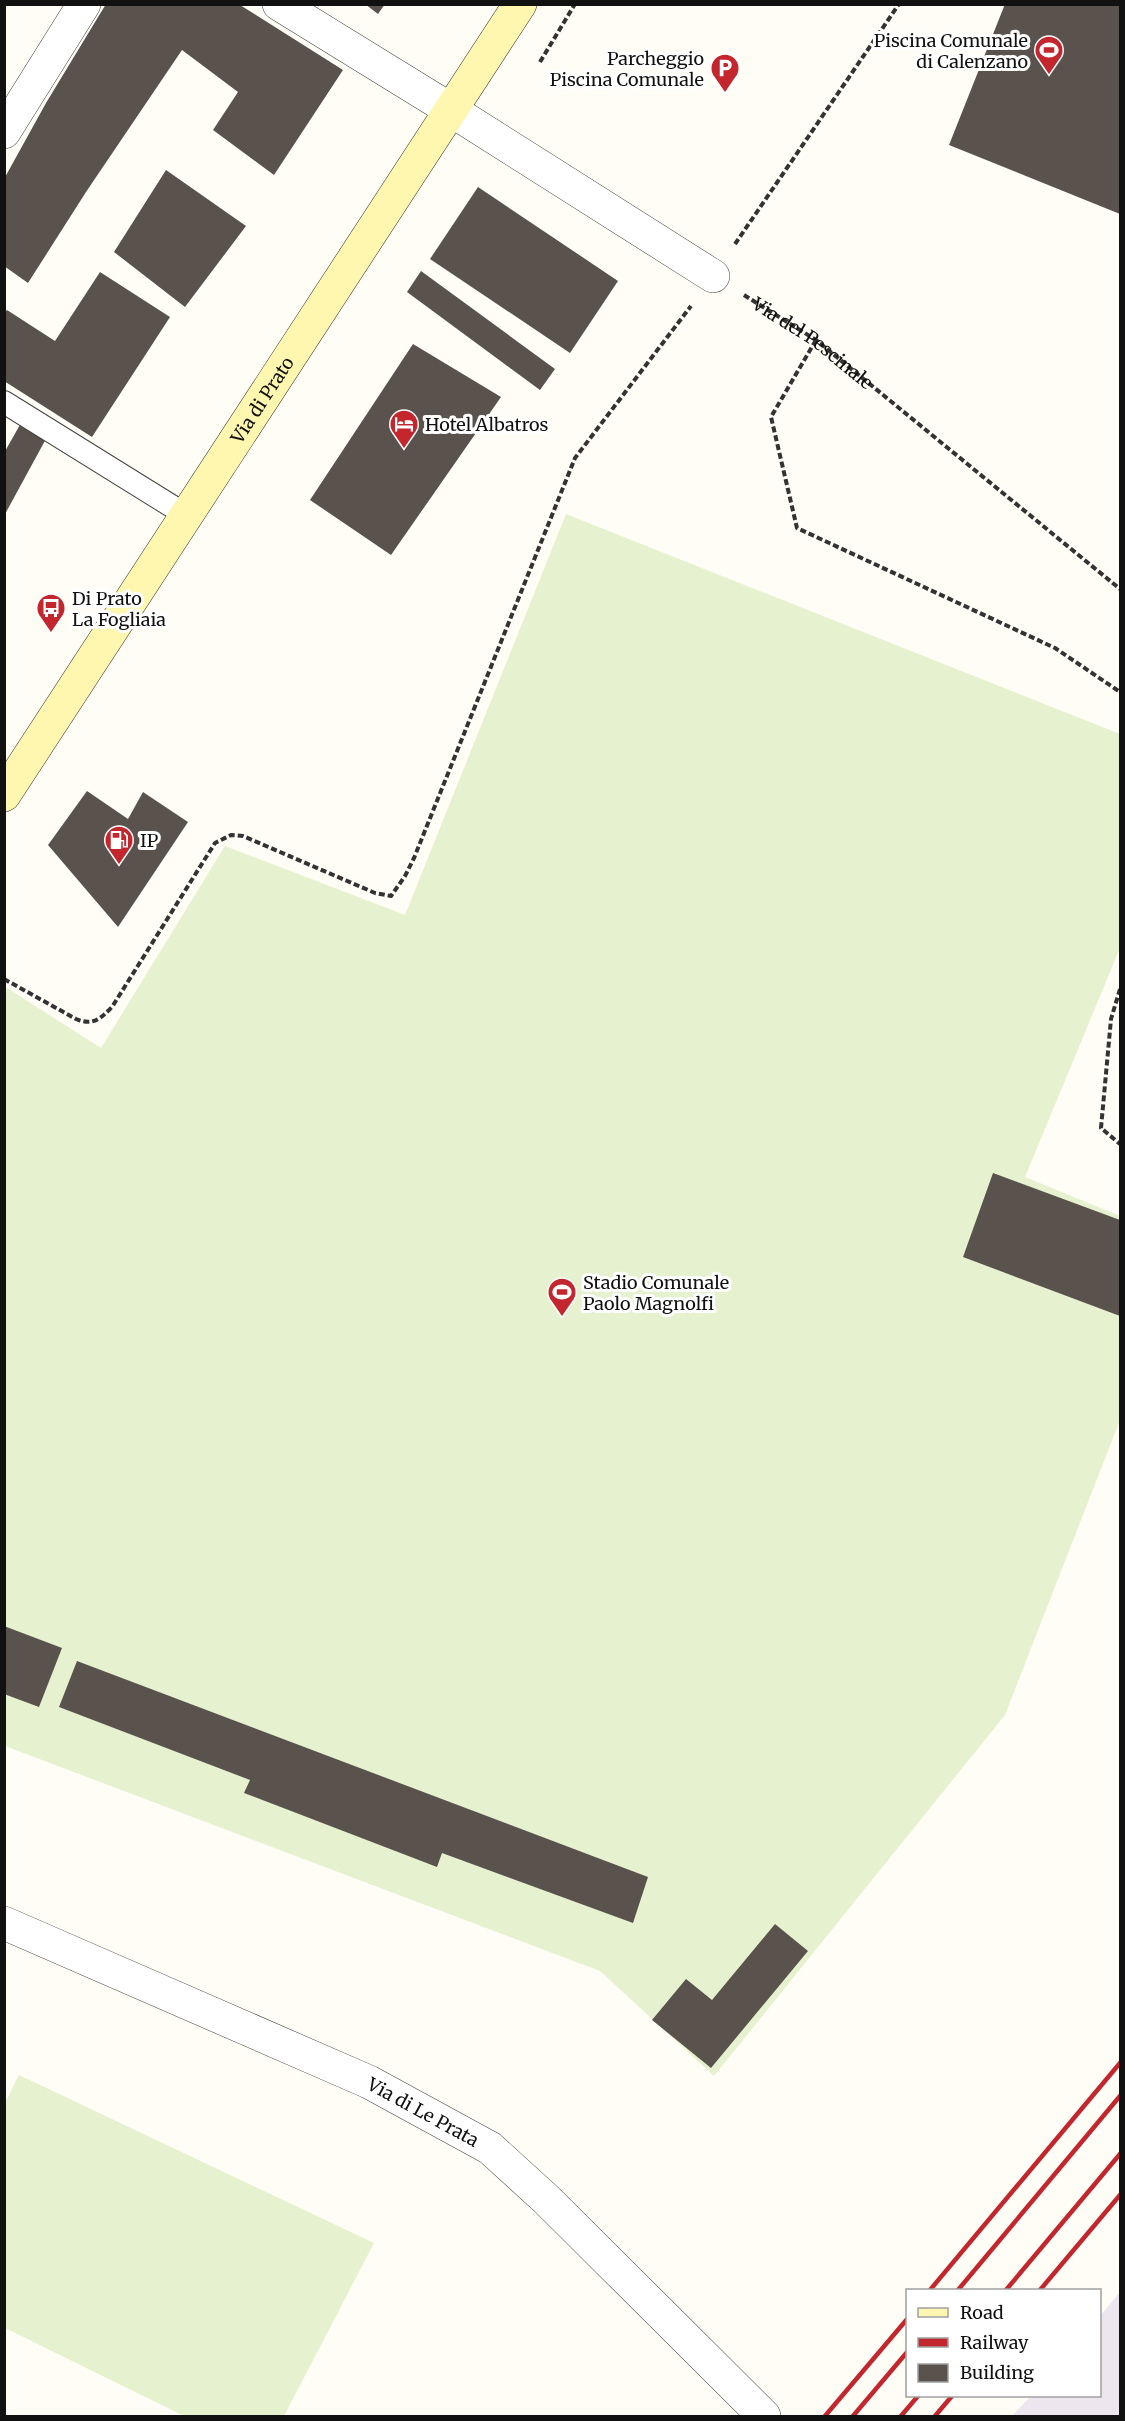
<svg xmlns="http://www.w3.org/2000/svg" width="1125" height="2421" viewBox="0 0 1125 2421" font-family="Merriweather,serif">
	<rect width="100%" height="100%" fill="#fffdf5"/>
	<path fill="#eee6ef" d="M 1120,2292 L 1120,2416 L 1012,2416 L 1031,2396 L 1100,2396 L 1100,2316 Z"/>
	<path fill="#e6f2cf" d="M 566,514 L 1120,734 L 1120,948 L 1025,1177 L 1120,1216 L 1120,1420 L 1005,1715 L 714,2076 L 600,1971 L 5,1746 L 4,986 L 101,1048 L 225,846 L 405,915 Z
		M 19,2075 L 374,2243 L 284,2416 L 184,2416 L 5,2328 L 5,2103 Z"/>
	<path fill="#5a524d" d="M 106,4 L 197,4 L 200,6 L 201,5 L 240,5 L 343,70 L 274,175 L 213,130 L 238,92 L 182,50 L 86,192 L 28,283 L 4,266 L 4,179 L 46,103 Z
		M 365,4 L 385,4 L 378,14 Z
		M 1005,4 L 1120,4 L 1120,214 L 949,145 Z
		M 166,170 L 246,226 L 185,307 L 114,252 Z
		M 478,187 L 618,281 L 570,353 L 430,259 Z
		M 421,271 L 555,369 L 540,390 L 407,292 Z
		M 100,272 L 170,317 L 92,437 L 4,381 L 4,314 L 7,310 L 55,341 Z
		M 413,344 L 501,397 L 391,555 L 310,500 Z
		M 21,423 L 47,437 L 4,516 L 4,453 Z
		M 87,791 L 128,819 L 143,792 L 188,822 L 118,927 L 48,845 Z
		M 993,1173 L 1120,1220 L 1120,1316 L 963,1257 Z
		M 4,1626 L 62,1648 L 39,1707 L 4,1694 Z
		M 77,1661 L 648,1877 L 633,1923 L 442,1853 L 437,1867 L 244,1793 L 250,1780 L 59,1707 Z
		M 775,1924 L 808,1951 L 711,2068 L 652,2020 L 686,1979 L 712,2000 Z"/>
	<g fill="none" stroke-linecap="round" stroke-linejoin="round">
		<g stroke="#444" stroke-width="24">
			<path id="lane" d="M 4,402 L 186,515"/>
		</g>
		<g stroke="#444" stroke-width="34">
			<g id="street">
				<path d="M 279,4 L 451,110 L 713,276"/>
				<path d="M 4,132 L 84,4"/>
				<path id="s2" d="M 4,1923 L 369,2082 L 490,2148 L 546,2199 L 764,2416"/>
			</g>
		</g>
		<g stroke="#333" stroke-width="34">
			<g id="secondary">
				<path id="s3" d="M 4,795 L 520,4"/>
			</g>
		</g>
		<g stroke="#333" stroke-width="4" stroke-dasharray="6 3" stroke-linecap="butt">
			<path d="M 540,62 L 575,4"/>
			<path d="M 735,244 L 899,4"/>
			<path id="s1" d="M 744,295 L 816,340 L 1120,589"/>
			<path d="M 816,340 L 771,417 L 797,528 L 1055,648 L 1120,692"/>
			<path d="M 4,979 L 76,1019 C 93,1026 100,1019 112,1007 L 215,843 L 231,835 L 243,836 L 375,893 L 391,896 L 405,876 L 414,858 L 575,458 L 691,306"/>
			<path d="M 1120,989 L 1111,1019 L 1101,1128 L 1120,1144"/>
		</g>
		<use href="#lane" stroke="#fff" stroke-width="22"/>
		<use href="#street" stroke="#fff" stroke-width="33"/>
		<use href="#secondary" stroke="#fff6b0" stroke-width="33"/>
		<path stroke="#c4262e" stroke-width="4.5" d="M 930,2290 L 1120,2063
			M 958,2290 L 1120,2096
			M 1006,2290 L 1120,2154
			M 1040,2290 L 1120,2195
			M 825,2416 L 908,2318
			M 853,2416 L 908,2351
			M 901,2416 L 918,2396
			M 935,2416 L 952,2396"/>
	</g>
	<defs>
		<g id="stadium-pin" transform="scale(1.5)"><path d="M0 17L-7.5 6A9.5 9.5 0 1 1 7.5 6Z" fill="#c4262e" stroke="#fff"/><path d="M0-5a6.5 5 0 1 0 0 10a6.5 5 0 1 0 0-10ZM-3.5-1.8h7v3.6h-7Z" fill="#fff"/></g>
		<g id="parking-pin" transform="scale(1.5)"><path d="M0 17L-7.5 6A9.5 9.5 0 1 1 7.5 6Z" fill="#c4262e" stroke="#fff"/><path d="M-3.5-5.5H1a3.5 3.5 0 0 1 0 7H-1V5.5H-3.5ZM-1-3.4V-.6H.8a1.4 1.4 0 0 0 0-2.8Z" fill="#fff"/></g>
		<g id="hotel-pin" transform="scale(1.5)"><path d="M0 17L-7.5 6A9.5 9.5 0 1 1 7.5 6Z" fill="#c4262e" stroke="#fff"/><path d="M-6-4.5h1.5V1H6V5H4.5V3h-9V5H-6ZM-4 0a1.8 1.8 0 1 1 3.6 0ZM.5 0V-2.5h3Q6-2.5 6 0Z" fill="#fff"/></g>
		<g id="bus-pin" transform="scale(1.5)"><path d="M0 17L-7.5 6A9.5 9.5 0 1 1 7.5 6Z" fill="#c4262e" stroke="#fff"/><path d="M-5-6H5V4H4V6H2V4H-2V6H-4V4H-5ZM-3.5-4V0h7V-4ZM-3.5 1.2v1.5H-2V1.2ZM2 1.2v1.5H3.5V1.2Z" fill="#fff"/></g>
		<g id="fuel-pin" transform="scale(1.5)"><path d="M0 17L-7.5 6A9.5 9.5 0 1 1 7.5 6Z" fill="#c4262e" stroke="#fff"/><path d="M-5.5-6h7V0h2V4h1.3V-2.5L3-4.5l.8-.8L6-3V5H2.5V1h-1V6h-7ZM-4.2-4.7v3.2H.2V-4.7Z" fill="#fff"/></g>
	</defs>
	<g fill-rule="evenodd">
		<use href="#stadium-pin" x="1049" y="50"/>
		<use href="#parking-pin" x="725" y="68"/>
		<use href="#hotel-pin" x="404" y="424"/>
		<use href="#bus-pin" x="51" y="608"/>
		<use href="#fuel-pin" x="119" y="840"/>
		<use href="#stadium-pin" x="562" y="1292"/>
	</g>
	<g text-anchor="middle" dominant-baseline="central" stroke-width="6" stroke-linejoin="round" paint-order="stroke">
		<g font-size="18" fill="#111" stroke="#fff" text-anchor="start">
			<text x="1028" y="40" text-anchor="end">Piscina Comunale<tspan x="1028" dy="21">di Calenzano</tspan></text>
			<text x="704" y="58" text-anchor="end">Parcheggio<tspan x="704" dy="21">Piscina Comunale</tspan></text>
			<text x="425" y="424">Hotel Albatros</text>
			<text x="72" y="598">Di Prato<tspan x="72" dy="21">La Fogliaia</tspan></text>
			<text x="140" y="840">IP</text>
			<text x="583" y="1282">Stadio Comunale<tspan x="583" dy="21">Paolo Magnolfi</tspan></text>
		</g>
		<g font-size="18" fill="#111" stroke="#fff">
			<text stroke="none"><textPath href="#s1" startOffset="84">Via del Pescinale</textPath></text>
			<text stroke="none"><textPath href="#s3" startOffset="472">Via di Prato</textPath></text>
			<text stroke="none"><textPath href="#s2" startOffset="460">Via di Le Prata</textPath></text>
		</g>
	</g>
	<rect width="1125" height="2421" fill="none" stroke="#111111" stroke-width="12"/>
	<rect x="906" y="2289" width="195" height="108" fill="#ffffff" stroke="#a0a0a0" stroke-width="1.5"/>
	<rect x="918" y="2308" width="30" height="9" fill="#fff6b0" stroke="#a0a0a0" stroke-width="1.5"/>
	<text x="960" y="2319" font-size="18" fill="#111111">Road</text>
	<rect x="918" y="2338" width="30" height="9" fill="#c4262e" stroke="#a0a0a0" stroke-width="1.5"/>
	<text x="960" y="2349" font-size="18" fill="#111111">Railway</text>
	<rect x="918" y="2364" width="30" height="18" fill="#5a524d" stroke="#a0a0a0" stroke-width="1.5"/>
	<text x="960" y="2379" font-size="18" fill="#111111">Building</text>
</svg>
